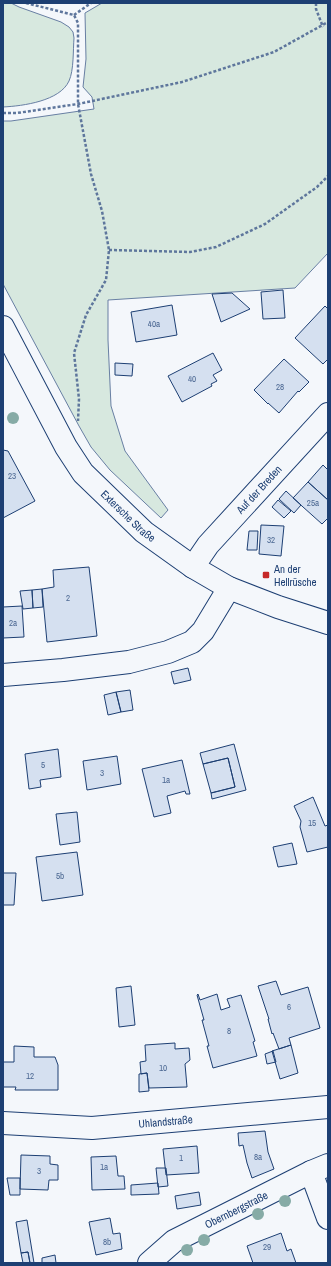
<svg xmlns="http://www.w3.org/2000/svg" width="331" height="1266" viewBox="0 0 331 1266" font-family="'Archivo Narrow',sans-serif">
	<rect width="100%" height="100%" fill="#f4f7fb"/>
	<path fill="#d7e8df" stroke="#687fa3" d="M 3,3 L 11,3 L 19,7 L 61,22 L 69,27 L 73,32 L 74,38 C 73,50 74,70 69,81 C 60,101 23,106 3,107 Z
		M 102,3 L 328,3 L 328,253 L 295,288 L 108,300 L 108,340 L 111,406 L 125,451 L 168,510 L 161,518 L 110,470 L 91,447 L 79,426 L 3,284 L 3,121 L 11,121 L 94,109 L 92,97 L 83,87 L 86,59 L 85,13 Z"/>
	<path fill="#d5e0f0" stroke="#1d3f73" d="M 283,290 L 285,318 L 263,319 L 261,292 Z
		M 232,293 L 250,309 L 221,322 L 212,294 Z
		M 172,305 L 177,335 L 136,342 L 131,312 Z
		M 325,306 L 328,309 L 328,359 L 323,364 L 295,338 Z
		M 213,353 L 222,370 L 213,375 L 217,381 L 211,384 L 212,386 L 182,402 L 168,376 Z
		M 284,359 L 309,382 L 299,392 L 298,391 L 279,413 L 268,403 L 268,404 L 254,390 Z
		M 115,363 L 133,364 L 132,376 L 115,375 Z
		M 3,450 L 8,451 L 35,501 L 3,518 Z
		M 323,465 L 328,470 L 328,500 L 308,482 Z
		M 308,482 L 328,500 L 328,518 L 322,524 L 293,498 Z
		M 286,491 L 301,505 L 294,513 L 279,499 Z
		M 278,500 L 291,511 L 284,518 L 272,507 Z
		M 261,525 L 284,526 L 281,556 L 259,554 Z
		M 249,531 L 258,531 L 257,550 L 247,550 Z
		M 89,567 L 97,636 L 47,642 L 42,589 L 54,587 L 53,570 Z
		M 42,589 L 43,607 L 33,608 L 32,590 Z
		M 32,590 L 33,608 L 23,609 L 20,591 Z
		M 22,606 L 24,637 L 3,638 L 3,607 Z
		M 188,668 L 191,680 L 174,684 L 171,672 Z
		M 130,690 L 133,710 L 121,712 L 116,692 Z
		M 116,692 L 121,712 L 108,715 L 104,695 Z
		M 234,744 L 246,790 L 212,799 L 211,793 L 235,787 L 228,758 L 203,764 L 200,753 Z
		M 58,749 L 61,777 L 40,780 L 41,787 L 29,789 L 25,754 Z
		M 117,756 L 121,784 L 87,790 L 83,761 Z
		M 228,758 L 235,787 L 211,793 L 203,764 Z
		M 182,760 L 190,794 L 186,794 L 185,791 L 167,796 L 171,813 L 154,817 L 142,769 Z
		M 313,797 L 325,826 L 328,825 L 328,847 L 307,852 L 300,827 L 301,821 L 294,806 Z
		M 77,812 L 80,842 L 60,845 L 56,814 Z
		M 292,843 L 297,864 L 278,867 L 273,847 Z
		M 77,852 L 83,895 L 42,901 L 36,857 Z
		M 3,873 L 16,873 L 14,905 L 3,905 Z
		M 276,981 L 281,995 L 308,987 L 320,1028 L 289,1038 L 291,1045 L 279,1049 L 273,1033 L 272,1034 L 268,1019 L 269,1019 L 258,986 Z
		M 131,986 L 135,1025 L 119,1027 L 116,988 Z
		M 198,994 L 200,1000 L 217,994 L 221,1010 L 230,1007 L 227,999 L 241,995 L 255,1041 L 253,1042 L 257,1056 L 213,1068 L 207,1046 L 209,1046 L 202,1020 L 204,1020 L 197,995 Z
		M 175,1043 L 175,1049 L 189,1048 L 190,1060 L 185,1064 L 187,1087 L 149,1088 L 147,1073 L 141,1074 L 140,1062 L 146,1061 L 145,1045 Z
		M 291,1045 L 298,1073 L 280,1079 L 272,1051 Z
		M 14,1046 L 34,1047 L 34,1057 L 55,1057 L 58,1065 L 58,1090 L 15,1090 L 16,1087 L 3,1087 L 3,1062 L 14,1062 Z
		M 273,1051 L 276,1062 L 267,1064 L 265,1054 Z
		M 147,1073 L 149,1091 L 139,1092 L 139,1074 Z
		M 265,1131 L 268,1152 L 274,1169 L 252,1178 L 247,1163 L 243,1145 L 239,1146 L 238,1133 Z
		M 197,1146 L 199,1173 L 166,1175 L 163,1149 Z
		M 21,1155 L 50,1156 L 50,1164 L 58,1165 L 58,1180 L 49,1180 L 48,1190 L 20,1189 Z
		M 116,1156 L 118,1176 L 124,1176 L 125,1189 L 92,1190 L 91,1157 Z
		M 156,1168 L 166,1168 L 168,1186 L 158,1187 Z
		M 7,1178 L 20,1178 L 20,1195 L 10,1195 Z
		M 158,1183 L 159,1194 L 131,1195 L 131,1185 Z
		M 199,1192 L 201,1205 L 177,1209 L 175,1196 Z
		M 110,1218 L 113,1234 L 120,1233 L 122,1249 L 96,1255 L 89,1222 Z
		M 27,1220 L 34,1263 L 30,1263 L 28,1252 L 21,1253 L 16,1222 Z
		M 281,1233 L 287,1251 L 291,1249 L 296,1263 L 253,1263 L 247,1246 Z
		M 28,1252 L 30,1263 L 23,1263 L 21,1253 Z
		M 55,1255 L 56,1263 L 42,1263 L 42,1258 Z"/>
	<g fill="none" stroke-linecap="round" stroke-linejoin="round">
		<g stroke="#1d3f73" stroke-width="24">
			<g id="minor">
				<path id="s1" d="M 193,567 L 208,545 L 328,414"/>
				<path d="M 3,675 L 63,670 L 129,662 L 168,652 L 192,642 L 203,631 L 229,588"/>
				<path id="s2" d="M 3,1123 L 92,1128 L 328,1107"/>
				<path d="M 311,1172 L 328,1218"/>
				<path id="s3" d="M 149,1263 L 174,1241 L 311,1172 L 328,1165"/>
			</g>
		</g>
		<g stroke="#1d3f73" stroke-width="24">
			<g id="major">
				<path id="s4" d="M 3,327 L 66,447 L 83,473 L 144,532 L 193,567 L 229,588 L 278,607 L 328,623"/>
			</g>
		</g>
		<path stroke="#5e769c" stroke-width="2.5" stroke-dasharray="3 2" stroke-linecap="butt" d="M 26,3 L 74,15 L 78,23 L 78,104 L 91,174 L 102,211 L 109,250 L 106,280 L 86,315 L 74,353 L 79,399 L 78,421
			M 316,3 L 316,9 L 323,27
			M 74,15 L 91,3
			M 3,113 L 17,113 L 78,104 L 182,82 L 274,52 L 328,22
			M 109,250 L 190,252 L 216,247 L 265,224 L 317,187 L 328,176"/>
		<use href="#minor" stroke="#f4f7fb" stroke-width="22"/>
		<use href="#major" stroke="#f4f7fb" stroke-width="22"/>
	</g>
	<g fill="#86aba6">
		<circle cx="13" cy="418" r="6"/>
		<circle cx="285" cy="1201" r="6"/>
		<circle cx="258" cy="1214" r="6"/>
		<circle cx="204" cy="1240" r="6"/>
		<circle cx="187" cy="1250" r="6"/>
	</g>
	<rect fill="#c62828" stroke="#f4f7fb" stroke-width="1.5" x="262" y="571" width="8" height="8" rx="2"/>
	<g text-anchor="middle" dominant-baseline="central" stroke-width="3" stroke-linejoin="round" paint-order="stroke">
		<g font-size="9" fill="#4b6792">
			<text x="154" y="324">40a</text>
			<text x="192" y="379">40</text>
			<text x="280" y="387">28</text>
			<text x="12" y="476">23</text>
			<text x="313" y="503">25a</text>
			<text x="271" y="540">32</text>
			<text x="68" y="598">2</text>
			<text x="13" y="623">2a</text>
			<text x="43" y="765">5</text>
			<text x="102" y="773">3</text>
			<text x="166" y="780">1a</text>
			<text x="312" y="823">15</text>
			<text x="60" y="876">5b</text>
			<text x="289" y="1007">6</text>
			<text x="229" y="1031">8</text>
			<text x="163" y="1068">10</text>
			<text x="30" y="1076">12</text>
			<text x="258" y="1157">8a</text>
			<text x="181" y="1158">1</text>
			<text x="104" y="1167">1a</text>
			<text x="39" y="1171">3</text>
			<text x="107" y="1242">8b</text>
			<text x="267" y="1247">29</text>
		</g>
		<g font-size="11" fill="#1d3f73" stroke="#f4f7fb">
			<text stroke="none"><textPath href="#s1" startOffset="102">Auf der Breden</textPath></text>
			<text stroke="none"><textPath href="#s4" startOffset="229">Extersche Straße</textPath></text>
			<text stroke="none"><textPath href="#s2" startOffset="163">Uhlandstraße</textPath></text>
			<text stroke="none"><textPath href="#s3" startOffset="103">Obernbergstraße</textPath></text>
		</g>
		<g font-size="11" fill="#1d3f73" stroke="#f4f7fb" text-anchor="start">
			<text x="274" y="569">An der<tspan x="274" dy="13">Hellrüsche</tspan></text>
		</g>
	</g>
	<rect width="331" height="1266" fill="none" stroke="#1d3f73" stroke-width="8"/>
</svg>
